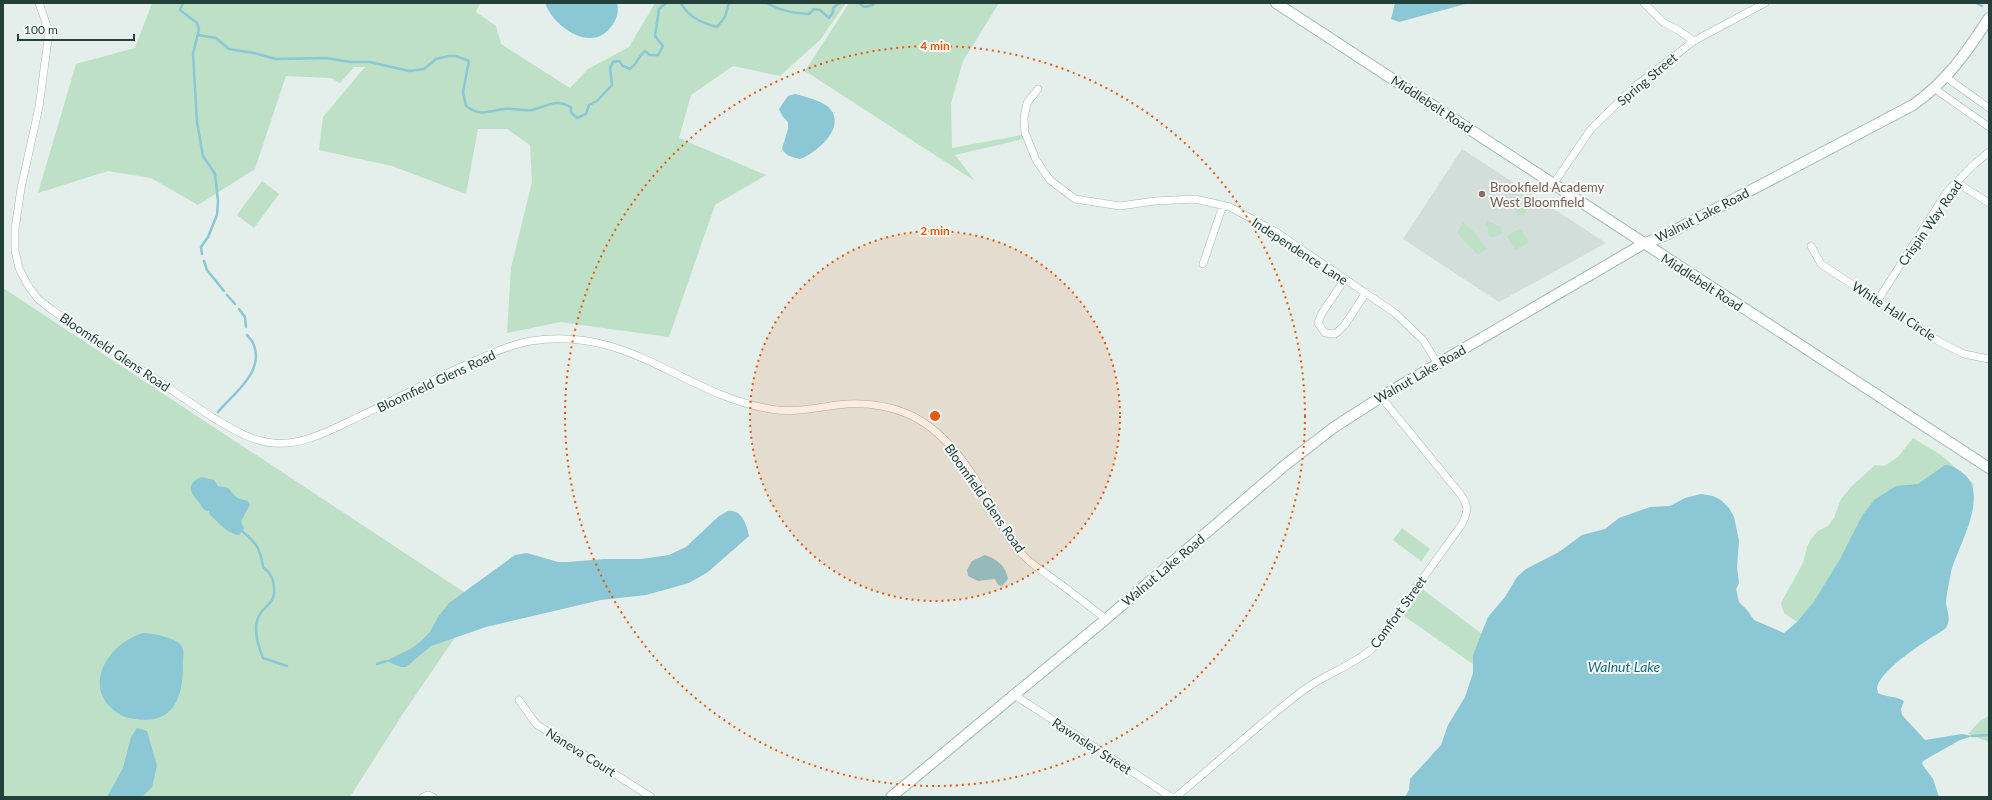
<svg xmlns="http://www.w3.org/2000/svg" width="1992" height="800" viewBox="0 0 1992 800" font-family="Lato,sans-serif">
	<rect width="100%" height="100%" fill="#e4eeea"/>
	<path fill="#d2ded9" d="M 1462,149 L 1606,243 L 1499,302 L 1403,239 Z"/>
	<path fill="#bde0c7" d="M 152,3 L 480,3 L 476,12 L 496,26 L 501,44 L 570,88 L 588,69 L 629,47 L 655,3 L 846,3 L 820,40 L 780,76 L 733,66 L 691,95 L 679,138 L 766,175 L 715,205 L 669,337 L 560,322 L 507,333 L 511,268 L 532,182 L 530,145 L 507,129 L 478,129 L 466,194 L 392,166 L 319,150 L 323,117 L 365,67 L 354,67 L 340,83 L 331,78 L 286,76 L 255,169 L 198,205 L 151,178 L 108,171 L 38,193 L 76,64 L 135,48 Z
		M 849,3 L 999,3 L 963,61 L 951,103 L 952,148 L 1022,135 L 1023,139 L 955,155 L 975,181 L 805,71 Z
		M 262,181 L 279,194 L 254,228 L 237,215 Z
		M 1517,203 L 1524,205 L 1526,213 L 1518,215 L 1513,206 Z
		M 1487,221 L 1489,221 L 1501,227 L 1502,233 C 1497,236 1493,239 1488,235 L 1488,228 L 1485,226 Z
		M 1463,222 C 1473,229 1479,240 1487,249 L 1478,255 L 1457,233 Z
		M 1521,228 L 1529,242 L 1515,250 L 1507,236 Z
		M 3,288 L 476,600 L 453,637 L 456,636 L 404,712 L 350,797 L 3,797 Z
		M 1913,438 L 1941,455 L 1974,484 L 1973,489 L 1797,622 L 1784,613 L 1781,603 L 1803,563 L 1807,547 L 1811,539 L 1818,531 L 1828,526 L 1834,518 L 1841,499 L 1852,486 L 1875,465 L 1884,466 L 1898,457 Z
		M 1402,528 L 1430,549 L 1421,561 L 1393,540 Z
		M 1422,589 L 1482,634 L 1473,655 L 1473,664 L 1404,616 Z
		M 1989,716 L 1989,742 L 1968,734 L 1981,720 Z"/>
	<path fill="#8bc7d4" d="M 545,3 L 617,3 C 619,13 617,20 610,28 C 590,53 553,26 545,3 Z
		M 1395,3 L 1469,3 L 1399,22 L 1391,19 Z
		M 795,94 C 805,97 825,101 831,110 C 845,129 816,153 800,159 C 792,157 786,156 782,149 L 788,129 L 788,122 L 783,117 L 779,109 L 788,96 Z
		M 1945,465 C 1952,465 1958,469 1964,474 C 1990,497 1957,547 1951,572 C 1950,577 1946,598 1946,603 C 1947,612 1952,620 1945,629 C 1929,639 1880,669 1877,688 L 1878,693 C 1887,698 1895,695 1904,701 L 1901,709 L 1902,715 L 1925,740 L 1962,734 L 1973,736 L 1960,740 L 1923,761 L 1922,764 L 1933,779 L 1939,797 L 1405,797 L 1409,790 L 1410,779 L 1441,745 L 1448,725 L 1465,697 L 1473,673 L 1473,655 L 1488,617 L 1505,597 L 1517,577 L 1526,569 L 1559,552 L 1582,535 L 1605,529 L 1619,518 L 1650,507 L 1670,506 L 1685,498 L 1701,494 L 1713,496 L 1721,500 L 1729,508 L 1734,517 L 1739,541 L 1737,567 L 1739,583 L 1736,589 L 1739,602 L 1747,610 L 1754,620 L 1784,633 L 1797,622 L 1813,603 L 1839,561 L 1862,516 L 1874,500 L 1896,486 L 1918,484 Z
		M 201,477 L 214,480 L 218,486 L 228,488 L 237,498 L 248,501 L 250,505 L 241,521 L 244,529 L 239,535 C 229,535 218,522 210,515 L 209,511 C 202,511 202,505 198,501 C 188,491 188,483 201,477 Z
		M 728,511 C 742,509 747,526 749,536 L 708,572 L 689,583 L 646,595 L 601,600 L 486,627 L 431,646 L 406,667 L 401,667 L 386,661 L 412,648 L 421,641 L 430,632 L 438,617 L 449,603 L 515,555 L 527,553 L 558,562 L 567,562 L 605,559 L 641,559 L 669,555 L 686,547 L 719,516 Z
		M 985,555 C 997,559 1006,566 1008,579 L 1002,586 L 998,585 L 995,579 L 978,581 L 968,576 L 967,570 L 972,561 Z
		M 143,633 C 152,633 178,638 182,647 C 185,653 182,660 183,665 C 183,698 173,725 136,719 C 131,718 126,718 121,715 C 79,691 106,644 143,633 Z
		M 137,728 L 147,731 L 157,766 L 152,787 L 142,797 L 107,797 L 123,768 L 131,737 Z"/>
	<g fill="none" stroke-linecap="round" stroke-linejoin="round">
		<path stroke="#8bc7d4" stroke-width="2.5" d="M 183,3 L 180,10 L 197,23 L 199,29 L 193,54 L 197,122 L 203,156 L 215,174 L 218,201 L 217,215 L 208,237 L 201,247 L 202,254
			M 681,3 C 688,17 702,23 717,27 L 725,17 L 729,3
			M 767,3 C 778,10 796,14 809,14 L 814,9 L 820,10 L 829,18 L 833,12 L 833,8 L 839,3
			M 859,3 L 864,7 L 873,5 L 874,3
			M 1976,3 L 1982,6
			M 198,35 L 216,38 L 229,49 L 254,53 L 276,59 L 326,58 L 351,62 L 370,62 L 409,71 L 424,69 L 436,59 L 449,56 L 456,56 L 469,61 L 463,92 L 466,106 C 481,117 487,111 504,109 C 513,108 523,111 532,110 C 549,106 554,98 571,107 L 571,112 L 577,118 L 586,114 L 589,105 L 597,101 L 612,85 L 610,68 L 613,62 L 619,61 L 623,66 L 630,69 C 637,64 638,57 645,51 L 650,55 L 658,55 L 663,46 L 655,36 L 659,9 L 666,3
			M 204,261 L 207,270 L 224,291
			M 227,295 L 235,304
			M 239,309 L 245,317 L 246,327
			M 218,412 C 234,393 266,371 253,343 C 252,340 249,338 247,335
			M 243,532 C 256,542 261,550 263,567 C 271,574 273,577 274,588 C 276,606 260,606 257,621 C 254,632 259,648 263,658 L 287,666
			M 377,664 L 386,661
			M 1972,736 L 1989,735"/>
		<g stroke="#a6b7b2" stroke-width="8">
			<path id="street" d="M 39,3 L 49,32 L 39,107 L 21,188 L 15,229 L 15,251 L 19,268 L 27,284 L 38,299 L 52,310 L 212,417 C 231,428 250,441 273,443 C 302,446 331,430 356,418 C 397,399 436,377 477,360 C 494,352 512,344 531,341 C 628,325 683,394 770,409 C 797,414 821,406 847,404 C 867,403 889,406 908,414 C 947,431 972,472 993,508 C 1000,520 1005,533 1013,544 C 1024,559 1041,570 1056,581 C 1073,593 1089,606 1106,619
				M 1644,3 L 1664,23 L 1678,30 L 1694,41
				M 1947,78 L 1989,108
				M 1038,89 L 1027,103 L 1024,118 L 1025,133 L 1036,160 L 1050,180 L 1075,199 L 1120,206 L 1155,201 L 1195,199 L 1230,207 L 1276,232 L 1395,313 L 1423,340 L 1438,364
				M 1935,89 L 1989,127
				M 1956,182 L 1989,203
				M 1554,183 L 1591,129 L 1634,87 L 1694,41 L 1765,3
				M 1811,246 L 1821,264 L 1940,342 L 1964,354 L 1989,359
				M 1203,264 L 1223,205
				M 1345,279 L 1322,313 L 1318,323 L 1325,333 L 1335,334 L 1344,326 L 1365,294
				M 1878,300 L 1947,192 L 1972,166 L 1989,152
				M 1013,694 L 1171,797
				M 519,700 L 536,724 L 651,797
				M 423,797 L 428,795 L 433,797
				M 1176,797 C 1218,762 1258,725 1301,692 C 1323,675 1350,667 1372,649 L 1462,524 C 1468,511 1469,507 1461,495 L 1381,397"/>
		</g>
		<g stroke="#a2bab3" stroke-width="12">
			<path id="secondary" d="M 1276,3 L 1989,468
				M 891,797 L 1106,619 L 1284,466 L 1333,428 L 1381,397 L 1643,244 L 1664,236 L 1913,105 C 1946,82 1967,52 1989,18"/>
		</g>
		<use href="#street" stroke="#fff" stroke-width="7"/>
		<use href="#secondary" stroke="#fff" stroke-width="10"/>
	</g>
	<circle cx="935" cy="416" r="185" fill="#e8590c" fill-opacity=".12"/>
	<g fill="none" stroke="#e8590c" stroke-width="2" stroke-dasharray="2 4">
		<circle cx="935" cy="416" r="185"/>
		<circle cx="935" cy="416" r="370"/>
	</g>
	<circle fill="#8d6e63" stroke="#f5faf8" stroke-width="1.5" cx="1482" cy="194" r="4"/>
	<g text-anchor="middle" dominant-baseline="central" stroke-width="4" stroke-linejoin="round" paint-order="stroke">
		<g font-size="13" fill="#23413a" stroke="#f5faf8">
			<text transform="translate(1647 79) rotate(-40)">Spring Street</text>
			<text transform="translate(1432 104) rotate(33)">Middlebelt Road</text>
			<text transform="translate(1702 215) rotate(-27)">Walnut Lake Road</text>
			<text transform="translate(1930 223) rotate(-55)">Crispin Way Road</text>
			<text transform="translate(1300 251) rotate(33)">Independence Lane</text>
			<text transform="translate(1702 282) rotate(33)">Middlebelt Road</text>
			<text transform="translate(1894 311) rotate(33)">White Hall Circle</text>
			<text transform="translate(115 352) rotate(34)">Bloomfield Glens Road</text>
			<text transform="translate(1420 374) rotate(-30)">Walnut Lake Road</text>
			<text transform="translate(436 381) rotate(-25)">Bloomfield Glens Road</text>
			<text transform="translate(985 498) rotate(55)">Bloomfield Glens Road</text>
			<text transform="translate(1163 570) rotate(-40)">Walnut Lake Road</text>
			<text transform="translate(1398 612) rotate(-54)">Comfort Street</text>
			<text transform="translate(1092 746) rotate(33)">Rawnsley Street</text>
			<text transform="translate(581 752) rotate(32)">Naneva Court</text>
		</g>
		<g font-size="13" fill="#785e54" stroke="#f5faf8" text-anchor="start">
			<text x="1490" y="187">Brookfield Academy<tspan x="1490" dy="15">West Bloomfield</tspan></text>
		</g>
		<g font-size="14" font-style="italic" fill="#1a6b7f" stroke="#f5faf8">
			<text x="1624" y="666">Walnut Lake</text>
		</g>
	</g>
	<circle cx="935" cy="416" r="6" fill="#e8590c" stroke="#f5faf8" stroke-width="2"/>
	<g font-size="12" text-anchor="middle" font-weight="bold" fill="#e8590c" stroke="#f5faf8" stroke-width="4" stroke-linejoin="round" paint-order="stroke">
		<text x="935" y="50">4 min</text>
		<text x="935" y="235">2 min</text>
	</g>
	<rect width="1992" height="800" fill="none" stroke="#23413a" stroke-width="8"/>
	<path d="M18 34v6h116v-6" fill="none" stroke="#23413a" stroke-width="2"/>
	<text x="24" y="34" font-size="12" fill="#23413a" stroke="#f5faf8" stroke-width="3" paint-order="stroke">100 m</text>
</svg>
